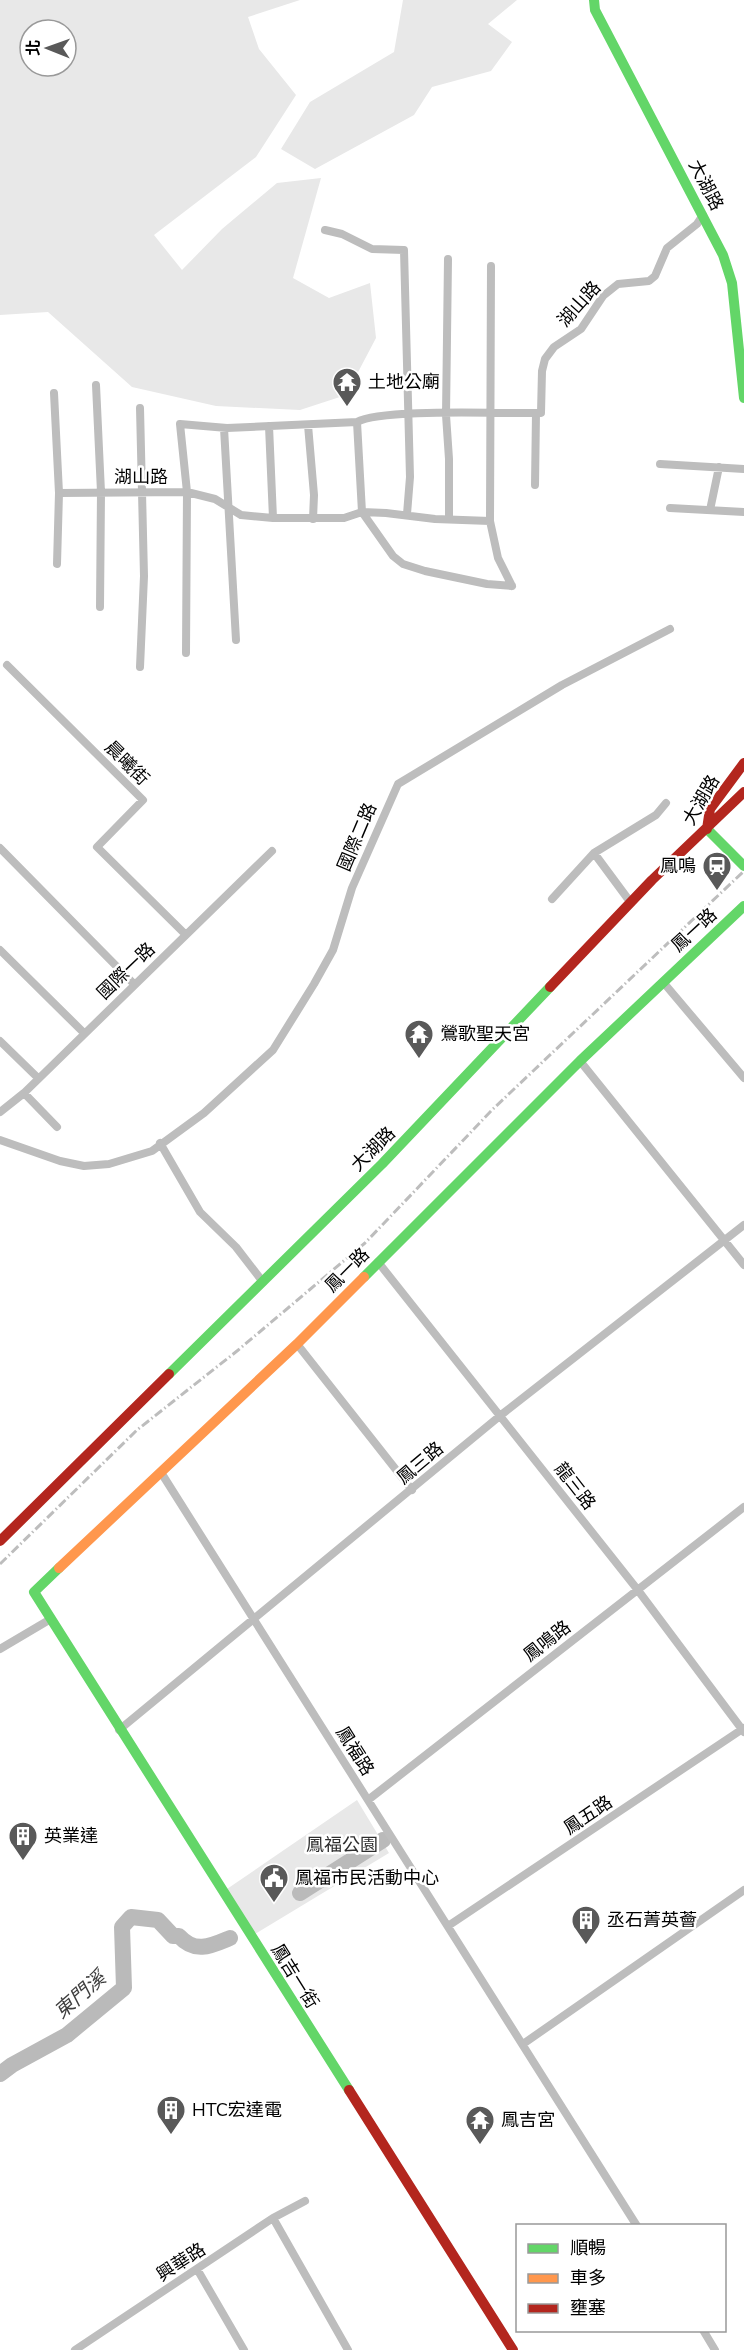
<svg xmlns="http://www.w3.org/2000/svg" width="744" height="2350" viewBox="0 0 744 2350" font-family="'Nunito Sans','Noto Sans TC',sans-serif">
	<rect width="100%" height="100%" fill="#fff"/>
	<path fill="#e8e8e8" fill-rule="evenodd" d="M 0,0 L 300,0 L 248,17 L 259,49 L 296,95 L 256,157 L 154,235 L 182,270 L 222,229 L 277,183 L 321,178 L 293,278 L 329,298 L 370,283 L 376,338 L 346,395 L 300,410 L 216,406 L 132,387 L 48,312 L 0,315 ZM 30,30 L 66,30 L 66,66 L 30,66 Z
		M 403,0 L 517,0 L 488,24 L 512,42 L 491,71 L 432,87 L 414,115 L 315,169 L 281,149 L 310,102 L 394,52 Z
		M 357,1800 L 389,1853 L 255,1934 L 227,1889 Z"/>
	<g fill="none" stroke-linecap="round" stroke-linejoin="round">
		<path stroke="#bababa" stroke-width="16" d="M 300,1893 L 383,1840
			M 0,2074 L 12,2065 L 67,2035 L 124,1988 L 122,1927 L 131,1917 L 158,1920 L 173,1936 L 179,1936 C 195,1954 211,1946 230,1938"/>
		<path stroke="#bdbdbd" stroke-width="8" d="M 325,230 L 342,234 L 372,249 L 404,250 L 410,477 L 407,514
			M 448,259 L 446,415 L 449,459 L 449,519
			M 491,266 L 490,521 L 498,558 L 512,586
			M 96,385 L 101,492 L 100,607
			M 54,393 L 59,493 L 57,564
			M 357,422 L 362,512 L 393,556 L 403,564 L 425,571 L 487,584 L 512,586
			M 308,425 L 314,495 L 313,519
			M 269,426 L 273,518
			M 224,428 L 236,640
			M 660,464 L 744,469
			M 535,485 L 536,413
			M 59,493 L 187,492 L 215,499 L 241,515 L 273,518 L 344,518 L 362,512 L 386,513 L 435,519 L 490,521
			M 670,508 L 744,512
			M 710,510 L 719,467
			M 186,653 L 187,492 L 180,424 L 227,428 L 357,422 C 381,408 505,414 541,413 L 542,371 L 545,359 L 554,347 L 581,329 L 603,296 L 618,284 L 649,281 L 655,276 L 667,248 L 697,224 L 703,215
			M 7,665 L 143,800 L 97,847 L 185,934
			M 140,667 L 144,576 L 140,408
			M 0,848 L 134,984
			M 594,853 L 631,903
			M 552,899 L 594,853 L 656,815 L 666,803
			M 0,950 L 84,1033
			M 663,982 L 744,1078
			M 0,1041 L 38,1078
			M 580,1061 L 744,1265
			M 24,1093 L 57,1127
			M 0,1112 L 24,1093 L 272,851
			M 0,1140 L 60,1161 L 84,1166 L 109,1164 L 152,1151 L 204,1113 L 273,1050 L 314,984 L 333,950 L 352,888 L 398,784 L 562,685 L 670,629
			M 160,1143 L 200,1212 L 236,1247 L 263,1282
			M 378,1262 L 637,1589 L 744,1732
			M 297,1344 L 412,1490
			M 162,1474 L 637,2226
			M 0,1649 L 49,1620
			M 119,1730 L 501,1415 L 744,1225
			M 368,1800 L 744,1507
			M 448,1926 L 744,1728
			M 523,2044 L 744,1890
			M 273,2218 L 348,2350
			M 197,2269 L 244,2350
			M 703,2330 L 715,2350
			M 75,2350 L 273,2218 L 305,2201"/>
		<path stroke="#63d668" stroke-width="10" d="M 594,0 L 595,10 L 723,255 L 732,283 L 744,398
			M 707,829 L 744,866
			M 364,1277 L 580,1061 L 744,906
			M 169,1374 L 382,1164 L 550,987
			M 59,1568 L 34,1592 L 349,2090"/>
		<path stroke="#ff974d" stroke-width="10" d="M 59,1568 L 297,1344 L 364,1277"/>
		<path stroke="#b3261e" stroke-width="10" d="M 707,829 L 710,809 L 744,763
			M 550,987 L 652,880 L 744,792
			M 0,1541 L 169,1374
			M 349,2090 L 513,2350"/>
		<path stroke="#bdbdbd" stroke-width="3" stroke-dasharray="9 3 1.5 3" stroke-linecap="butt" d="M 0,1564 L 137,1430 L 237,1351 L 365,1243 L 493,1109 L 744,871"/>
	</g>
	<defs>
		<g id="temple-pin" transform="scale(1.5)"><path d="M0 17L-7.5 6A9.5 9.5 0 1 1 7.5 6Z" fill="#595959" stroke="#fff"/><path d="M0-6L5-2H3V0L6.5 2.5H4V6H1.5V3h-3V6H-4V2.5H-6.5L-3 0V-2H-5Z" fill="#fff"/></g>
		<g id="station-pin" transform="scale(1.5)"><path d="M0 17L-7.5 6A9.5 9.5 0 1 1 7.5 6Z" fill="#595959" stroke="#fff"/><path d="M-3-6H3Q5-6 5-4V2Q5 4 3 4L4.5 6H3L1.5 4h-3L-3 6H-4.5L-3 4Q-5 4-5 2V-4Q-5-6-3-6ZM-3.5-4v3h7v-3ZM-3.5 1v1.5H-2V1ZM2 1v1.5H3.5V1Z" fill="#fff"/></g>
		<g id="building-pin" transform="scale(1.5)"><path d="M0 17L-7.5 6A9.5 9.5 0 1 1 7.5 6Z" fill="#595959" stroke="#fff"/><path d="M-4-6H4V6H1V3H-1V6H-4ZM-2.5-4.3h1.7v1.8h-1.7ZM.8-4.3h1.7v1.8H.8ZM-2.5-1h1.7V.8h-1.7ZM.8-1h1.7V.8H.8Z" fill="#fff"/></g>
		<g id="civic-pin" transform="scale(1.5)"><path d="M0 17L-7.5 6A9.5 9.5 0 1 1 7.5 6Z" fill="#595959" stroke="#fff"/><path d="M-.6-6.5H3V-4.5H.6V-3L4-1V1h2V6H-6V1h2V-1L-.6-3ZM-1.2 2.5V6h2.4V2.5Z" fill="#fff"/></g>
	</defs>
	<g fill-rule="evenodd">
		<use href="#temple-pin" x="347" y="382"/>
		<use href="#station-pin" x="717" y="866"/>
		<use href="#temple-pin" x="419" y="1034"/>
		<use href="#building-pin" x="23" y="1836"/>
		<use href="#civic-pin" x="274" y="1878"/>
		<use href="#building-pin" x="586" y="1920"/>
		<use href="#building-pin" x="171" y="2110"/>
		<use href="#temple-pin" x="480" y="2120"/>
	</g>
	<g text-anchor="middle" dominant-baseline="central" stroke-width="5" stroke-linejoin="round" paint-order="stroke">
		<g font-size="18" fill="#000" stroke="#fff">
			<text transform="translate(706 185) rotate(63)">大湖路</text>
			<text transform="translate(579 304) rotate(-48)">湖山路</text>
			<text x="141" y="477">湖山路</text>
			<text transform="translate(127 763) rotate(45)">晨曦街</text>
			<text transform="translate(701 800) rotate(-60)">大湖路</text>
			<text transform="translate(357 837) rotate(-67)">國際二路</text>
			<text transform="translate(694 930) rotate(-43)">鳳一路</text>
			<text transform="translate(126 971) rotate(-44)">國際一路</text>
			<text transform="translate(373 1149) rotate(-45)">大湖路</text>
			<text transform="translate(347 1270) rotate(-45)">鳳一路</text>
			<text transform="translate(420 1463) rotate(-40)">鳳三路</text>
			<text transform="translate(575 1486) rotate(52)">龍三路</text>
			<text transform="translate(547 1641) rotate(-38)">鳳鳴路</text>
			<text transform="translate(355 1751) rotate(58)">鳳福路</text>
			<text transform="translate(588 1815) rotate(-34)">鳳五路</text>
			<text transform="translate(295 1976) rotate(58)">鳳吉一街</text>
			<text transform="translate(181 2262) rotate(-33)">興華路</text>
		</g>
		<g font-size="18" fill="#000" stroke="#fff" text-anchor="start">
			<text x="368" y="382">土地公廟</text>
			<text x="696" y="866" text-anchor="end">鳳鳴</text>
			<text x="440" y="1034">鶯歌聖天宮</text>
			<text x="44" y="1836">英業達</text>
			<text x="295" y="1878">鳳福市民活動中心</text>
			<text x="607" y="1920">丞石菁英薈</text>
			<text x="192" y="2110">HTC宏達電</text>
			<text x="501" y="2120">鳳吉宮</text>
		</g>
		<g font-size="18" fill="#2d2d2d" stroke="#fff">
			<text x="342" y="1845">鳳福公園</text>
		</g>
		<g font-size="20" font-style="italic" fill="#3e3e3e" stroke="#fff">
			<text transform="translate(80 1995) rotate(-41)">東門溪</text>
		</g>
	</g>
	<rect x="516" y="2224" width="210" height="108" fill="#ffffff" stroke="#999999" stroke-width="1.5"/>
	<rect x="528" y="2244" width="30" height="9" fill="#63d668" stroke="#999999" stroke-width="1.5"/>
	<text x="570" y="2254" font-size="18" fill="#000000">順暢</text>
	<rect x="528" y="2274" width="30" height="9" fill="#ff974d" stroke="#999999" stroke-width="1.5"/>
	<text x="570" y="2284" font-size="18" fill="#000000">車多</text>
	<rect x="528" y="2304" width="30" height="9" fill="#b3261e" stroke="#999999" stroke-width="1.5"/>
	<text x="570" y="2314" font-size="18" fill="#000000">壅塞</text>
	<g transform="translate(48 48) rotate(271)"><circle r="28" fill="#ffffff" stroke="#999999" stroke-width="1.5"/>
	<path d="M0-4.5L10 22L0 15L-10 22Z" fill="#595959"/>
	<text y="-9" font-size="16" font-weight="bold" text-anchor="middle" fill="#000000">北</text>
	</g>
</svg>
